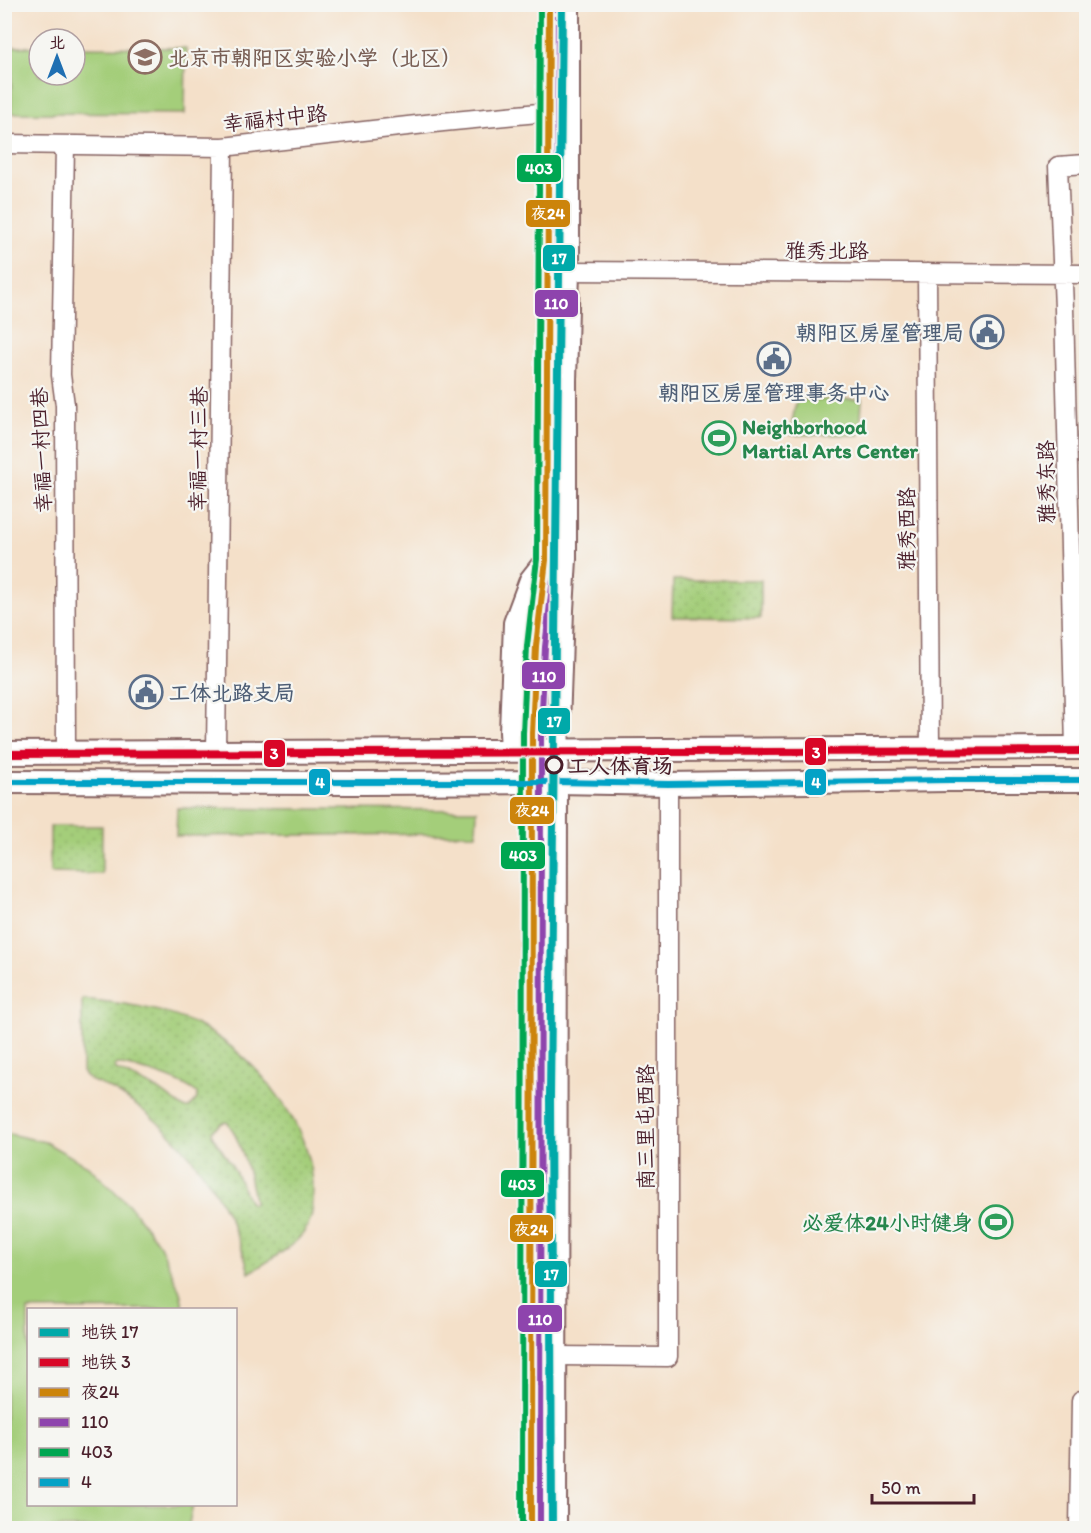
<svg xmlns="http://www.w3.org/2000/svg" width="1091" height="1533" viewBox="0 0 1091 1533" font-family="Itim,'LXGW WenKai TC',sans-serif">
	<defs>
		<pattern id="grass-dots" width="8" height="8" patternUnits="userSpaceOnUse" patternTransform="scale(1.5)"><rect width="8" height="8" fill="#a4ce7a"/><path d="M2 2h.1M6 6h.1" fill="none" stroke="#8fb06a" stroke-width="1.8" stroke-linecap="round"/></pattern>
	</defs>
	<rect width="100%" height="100%" fill="#f6f6f2"/>
	<filter id="ink" filterUnits="userSpaceOnUse"><feTurbulence type="fractalNoise" baseFrequency=".0167" numOctaves="2"/><feDisplacementMap in="SourceGraphic" scale="12" xChannelSelector="R" yChannelSelector="G"/><feConvolveMatrix kernelMatrix="1 2 1 2 8 2 1 2 1" color-interpolation-filters="sRGB"/></filter>
	<filter id="wash" filterUnits="userSpaceOnUse"><feTurbulence type="fractalNoise" baseFrequency=".008" numOctaves="4" result="noise"/><feDisplacementMap in="SourceGraphic" scale="24" xChannelSelector="R" yChannelSelector="G"/><feGaussianBlur stdDeviation="1.35" result="paint"/><feColorMatrix in="noise" values="0 0 0 0 0 0 0 0 0 0 0 0 0 0 0 0 0 1.4 0 .05"/><feComposite in="paint" operator="in"/></filter>
	<g filter="url(#wash)">
		<rect width="100%" height="100%" fill="#f4e0c9"/>
		<path fill="url(#grass-dots)" stroke="#777652" stroke-width="1.5" fill-rule="evenodd" d="M 673,580 L 761,580 L 761,618 L 672,617 Z
			M 50,826 L 102,826 L 102,874 L 50,873 Z
			M 82,999 C 123,1003 165,1008 201,1027 C 256,1056 316,1129 313,1193 C 313,1205 313,1218 306,1229 C 295,1247 267,1262 249,1273 C 232,1207 194,1149 140,1108 C 130,1101 119,1093 109,1088 C 99,1083 88,1082 82,1072 ZM 118,1064 C 141,1069 179,1078 197,1093 L 197,1099 L 189,1108 L 184,1108 L 159,1090 L 116,1070 L 115,1066 ZM 227,1122 C 241,1139 251,1180 254,1202 L 253,1204 L 250,1203 L 233,1167 L 212,1135 L 212,1131 L 222,1123 Z"/>
		<path fill="#a4ce7a" stroke="#777652" stroke-width="1.5" d="M 12,47 L 39,47 L 39,75 L 75,75 L 75,47 L 186,48 L 185,114 L 11,113 Z
			M 862,399 L 860,435 L 790,435 L 796,400 Z
			M 177,808 L 477,810 L 476,834 L 176,836 Z
			M 5,1133 L 45,1142 L 88,1166 L 129,1205 L 160,1245 L 180,1292 L 184,1309 L 28,1310 L 28,1504 L 193,1505 L 188,1528 L 5,1528 Z"/>
	</g>
	<g filter="url(#ink)">
		<g fill="none" stroke-linecap="round" stroke-linejoin="round">
			<g stroke="#866362" stroke-width="21">
				<path id="minor" d="M 4,144 L 223,147 L 443,122 L 549,112
					M 65,145 L 61,375 L 65,405 L 66,753
					M 568,271 L 1086,274
					M 927,273 L 930,749
					M 1075,748 L 1064,308 L 1058,166 L 1086,164
					M 216,752 L 223,147
					M 555,1356 L 668,1357 L 668,784
					M 1079,1528 L 1081,1400"/>
			</g>
			<g stroke="#866362" stroke-width="26">
				<path id="major" d="M 512,750 L 511,732 L 515,623 L 531,580 L 542,566
					M 4,753 L 1086,748
					M 4,782 L 361,783 L 556,782 L 668,784 L 949,780 L 1086,780
					M 531,1528 L 532,733 L 536,646 L 546,560 L 549,4
					M 555,1528 L 556,782 L 562,610 L 565,559 L 565,381 L 568,271 L 568,4"/>
			</g>
			<use href="#minor" stroke="#fff" stroke-width="18"/>
			<use href="#major" stroke="#fff" stroke-width="22"/>
			<g stroke="#f6f6f2" stroke-width="10">
				<path id="bus-1" d="M 531,1528 L 532,733 L 536,646 L 546,560 L 549,4"/>
			</g>
			<g stroke="#f6f6f2" stroke-width="10">
				<path id="bus-2" d="M 540,1528 L 541,733 L 545,647 L 555,560 L 558,4"/>
			</g>
			<g stroke="#f6f6f2" stroke-width="10">
				<path id="bus-3" d="M 522,1528 L 523,733 L 527,646 L 537,559 L 540,4"/>
			</g>
			<g stroke="#f6f6f2" stroke-width="10">
				<path id="bus-4" d="M 4,782 L 556,782 L 668,784 L 949,780 L 1086,780"/>
			</g>
			<use href="#bus-1" stroke="#cc840b" stroke-width="6"/>
			<use href="#bus-2" stroke="#8e44ad" stroke-width="6"/>
			<use href="#bus-3" stroke="#00a651" stroke-width="6"/>
			<use href="#bus-4" stroke="#04a2c6" stroke-width="6"/>
			<g stroke="#f6f6f2" stroke-width="12">
				<path id="metro-1" d="M 552,1528 L 550,1096 L 562,4"/>
			</g>
			<g stroke="#f6f6f2" stroke-width="12">
				<path id="metro-2" d="M 4,754 L 1086,751"/>
			</g>
			<use href="#metro-1" stroke="#00a9a9" stroke-width="8"/>
			<use href="#metro-2" stroke="#d90627" stroke-width="8"/>
		</g>
	</g>
	<defs>
		<g id="school-ring" transform="scale(1.725)"><circle r="9.5" fill="#f6f6f2" stroke="#8d6e63" stroke-width="1.5"/><path d="M0-5L7-2L0 1L-7-2ZM-4 1L0 2.5L4 1V4Q0 6-4 4Z" fill="#8d6e63"/></g>
		<g id="civic-ring" transform="scale(1.725)"><circle r="9.5" fill="#f6f6f2" stroke="#5c6f8a" stroke-width="1.5"/><path d="M-.6-6.5H3V-4.5H.6V-3L4-1V1h2V6H-6V1h2V-1L-.6-3ZM-1.2 2.5V6h2.4V2.5Z" fill="#5c6f8a"/></g>
		<g id="stadium-ring" transform="scale(1.725)"><circle r="9.5" fill="#f6f6f2" stroke="#2e9e5b" stroke-width="1.5"/><path d="M0-5a6.5 5 0 1 0 0 10a6.5 5 0 1 0 0-10ZM-3.5-1.8h7v3.6h-7Z" fill="#2e9e5b"/></g>
	</defs>
	<g fill-rule="evenodd">
		<use href="#school-ring" x="145" y="57"/>
		<use href="#civic-ring" x="987" y="332"/>
		<use href="#civic-ring" x="774" y="359"/>
		<use href="#stadium-ring" x="719" y="438"/>
		<use href="#civic-ring" x="146" y="692"/>
		<use href="#stadium-ring" x="996" y="1222"/>
	</g>
	<circle fill="#f6f6f2" stroke="#4a1f2b" stroke-width="3" cx="554" cy="765" r="8"/>
	<g text-anchor="middle" dominant-baseline="central" stroke-width="4.5" stroke-linejoin="round" paint-order="stroke">
		<g font-size="21" font-weight="bold" fill="#785e54" stroke="#f6f6f2" text-anchor="start">
			<text x="168" y="57">北京市朝阳区实验小学（北区）</text>
		</g>
		<g font-size="21" fill="#4a1f2b" stroke="#f6f6f2">
			<text transform="translate(275 118) rotate(-6)">幸福村中路</text>
			<text x="827" y="250">雅秀北路</text>
			<text transform="translate(198 449) rotate(-89)">幸福一村三巷</text>
			<text transform="translate(41 450) rotate(-92)">幸福一村四巷</text>
			<text transform="translate(1046 482) rotate(-91)">雅秀东路</text>
			<text transform="translate(906 529) rotate(-90)">雅秀西路</text>
			<text transform="translate(645 1127) rotate(-90)">南三里屯西路</text>
		</g>
		<g font-size="21" font-weight="bold" fill="#4e5e75" stroke="#f6f6f2" text-anchor="end">
			<text x="964" y="332">朝阳区房屋管理局</text>
			<text x="774" y="392" text-anchor="middle">朝阳区房屋管理事务中心</text>
			<text x="169" y="692" text-anchor="start">工体北路支局</text>
		</g>
		<g font-size="21" font-weight="bold" fill="#27864d" stroke="#f6f6f2" text-anchor="start">
			<text x="742" y="426">Neighborhood<tspan x="742" dy="24">Martial Arts Center</tspan></text>
			<text x="973" y="1222" text-anchor="end">必爱体24小时健身</text>
		</g>
		<g font-size="21" font-weight="bold" fill="#4a1f2b" stroke="#f6f6f2" text-anchor="start">
			<text x="568" y="765">工人体育场</text>
		</g>
	</g>
	<g stroke="#f6f6f2" stroke-width="2">
		<rect x="516" y="154" width="46" height="29" rx="6" fill="#00a651"/>
		<rect x="525" y="199" width="46" height="29" rx="6" fill="#cc840b"/>
		<rect x="542" y="244" width="34" height="28" rx="6" fill="#00a9a9"/>
		<rect x="534" y="289" width="45" height="29" rx="6" fill="#8e44ad"/>
		<rect x="521" y="661" width="45" height="29" rx="6" fill="#8e44ad"/>
		<rect x="537" y="707" width="34" height="28" rx="6" fill="#00a9a9"/>
		<rect x="804" y="737" width="23" height="29" rx="6" fill="#d90627"/>
		<rect x="263" y="739" width="23" height="29" rx="6" fill="#d90627"/>
		<rect x="804" y="768" width="23" height="28" rx="6" fill="#04a2c6"/>
		<rect x="308" y="768" width="23" height="28" rx="6" fill="#04a2c6"/>
		<rect x="509" y="796" width="46" height="29" rx="6" fill="#cc840b"/>
		<rect x="500" y="841" width="46" height="29" rx="6" fill="#00a651"/>
		<rect x="500" y="1169" width="45" height="29" rx="6" fill="#00a651"/>
		<rect x="509" y="1214" width="45" height="29" rx="6" fill="#cc840b"/>
		<rect x="534" y="1260" width="34" height="28" rx="6" fill="#00a9a9"/>
		<rect x="517" y="1304" width="46" height="29" rx="6" fill="#8e44ad"/>
	</g>
	<g font-size="16" text-anchor="middle" font-weight="bold" fill="#fff">
		<text x="539" y="174">403</text>
		<text x="548" y="219">夜24</text>
		<text x="559" y="264">17</text>
		<text x="556" y="309">110</text>
		<text x="544" y="682">110</text>
		<text x="554" y="727">17</text>
		<text x="816" y="758">3</text>
		<text x="274" y="759">3</text>
		<text x="816" y="788">4</text>
		<text x="320" y="788">4</text>
		<text x="532" y="816">夜24</text>
		<text x="523" y="861">403</text>
		<text x="522" y="1190">403</text>
		<text x="531" y="1235">夜24</text>
		<text x="551" y="1280">17</text>
		<text x="540" y="1325">110</text>
	</g>
	<rect width="1091" height="1533" fill="none" stroke="#f6f6f2" stroke-width="24"/>
	<rect x="27" y="1308" width="210" height="198" fill="#f6f6f2" stroke="#b1a0a2" stroke-width="1.5"/>
	<rect x="39" y="1328" width="30" height="9" fill="#00a9a9" stroke="#b1a0a2" stroke-width="1.5"/>
	<text x="81" y="1338" font-size="18" fill="#4a1f2b">地铁 17</text>
	<rect x="39" y="1358" width="30" height="9" fill="#d90627" stroke="#b1a0a2" stroke-width="1.5"/>
	<text x="81" y="1368" font-size="18" fill="#4a1f2b">地铁 3</text>
	<rect x="39" y="1388" width="30" height="9" fill="#cc840b" stroke="#b1a0a2" stroke-width="1.5"/>
	<text x="81" y="1398" font-size="18" fill="#4a1f2b">夜24</text>
	<rect x="39" y="1418" width="30" height="9" fill="#8e44ad" stroke="#b1a0a2" stroke-width="1.5"/>
	<text x="81" y="1428" font-size="18" fill="#4a1f2b">110</text>
	<rect x="39" y="1448" width="30" height="9" fill="#00a651" stroke="#b1a0a2" stroke-width="1.5"/>
	<text x="81" y="1458" font-size="18" fill="#4a1f2b">403</text>
	<rect x="39" y="1478" width="30" height="9" fill="#04a2c6" stroke="#b1a0a2" stroke-width="1.5"/>
	<text x="81" y="1488" font-size="18" fill="#4a1f2b">4</text>
	<g transform="translate(57 57)"><circle r="28" fill="#f6f6f2" stroke="#b1a0a2" stroke-width="1.5"/>
	<path d="M0-4.5L10 22L0 15L-10 22Z" fill="#1f6fb2"/>
	<text y="-9" font-size="16" font-weight="bold" text-anchor="middle" fill="#4a1f2b">北</text>
	</g>
	<path d="M872 1494v9h102v-9" fill="none" stroke="#4a1f2b" stroke-width="3"/>
	<text x="881" y="1494" font-size="18" fill="#4a1f2b" stroke="#f6f6f2" stroke-width="4.5" paint-order="stroke">50 m</text>
</svg>
